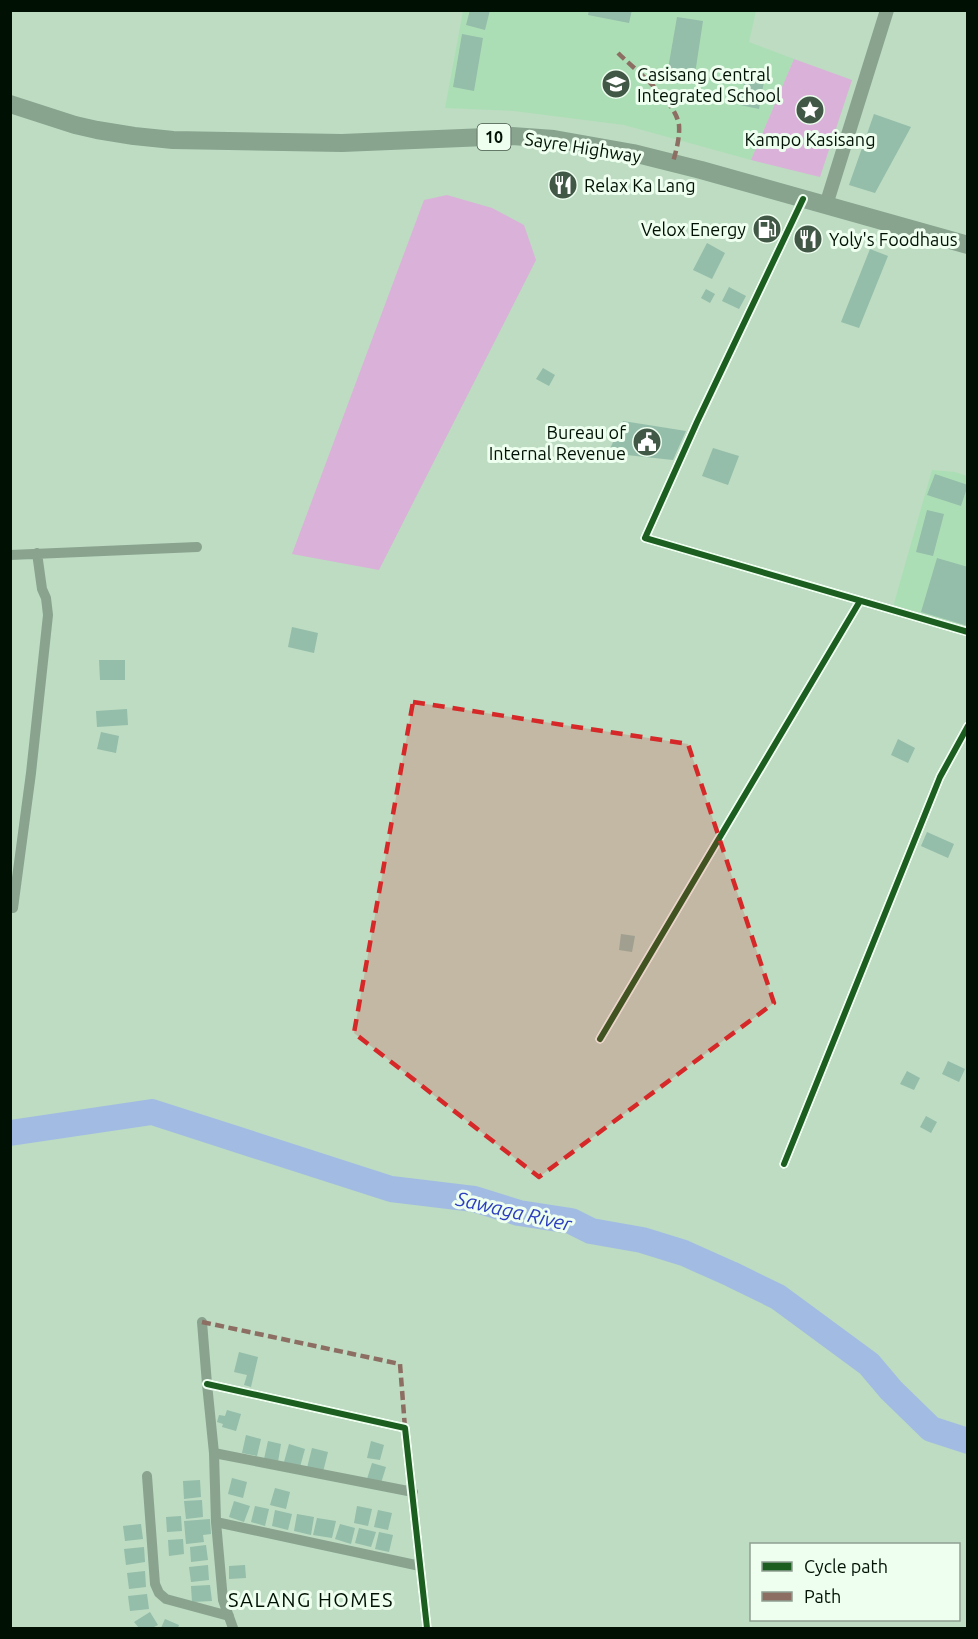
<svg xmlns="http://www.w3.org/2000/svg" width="978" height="1639" viewBox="0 0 978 1639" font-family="Ubuntu,sans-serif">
	<rect width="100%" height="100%" fill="#bddcc2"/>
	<path fill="#acdeb5" d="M 463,11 L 756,11 L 749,42 L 794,59 L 751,160 L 624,125 L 514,111 L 445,108 Z
		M 932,470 L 955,472 L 967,476 L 967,631 L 893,607 Z"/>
	<path fill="#dab1d8" d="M 794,59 L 852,80 L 820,177 L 751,160 Z
		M 447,195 L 492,208 L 524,225 L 536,260 L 379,570 L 292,554 L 424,200 Z"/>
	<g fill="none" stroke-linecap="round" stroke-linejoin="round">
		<path stroke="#a2bbe3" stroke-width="26" d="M 10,1133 L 152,1112 L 391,1189 L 474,1199 L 519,1213 L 571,1221 L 591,1231 L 642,1240 L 684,1253 L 731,1274 L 778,1297 L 869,1364 L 891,1390 L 931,1429 L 968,1441"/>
	</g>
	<path fill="#94bdaa" d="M 470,10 L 490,10 L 485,30 L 466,25 Z
		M 589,10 L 632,10 L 629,23 L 588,15 Z
		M 677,17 L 703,21 L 695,74 L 668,69 Z
		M 462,34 L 483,38 L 474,91 L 453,87 Z
		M 747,67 L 766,71 L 759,109 L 740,105 Z
		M 874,114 L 911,127 L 875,193 L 849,185 Z
		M 707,243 L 725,253 L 712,279 L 693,270 Z
		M 870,249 L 888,256 L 859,328 L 841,322 Z
		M 729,287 L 746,296 L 739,309 L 722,301 Z
		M 706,289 L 715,294 L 710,303 L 701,298 Z
		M 543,368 L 555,375 L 549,386 L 536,379 Z
		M 623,421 L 686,431 L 673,460 L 608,453 Z
		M 713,448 L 739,456 L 728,485 L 702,476 Z
		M 935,474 L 968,485 L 961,506 L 927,495 Z
		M 927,510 L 944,514 L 933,556 L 916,552 Z
		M 937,558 L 968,567 L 968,626 L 921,612 Z
		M 292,627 L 318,633 L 314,653 L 288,647 Z
		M 99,660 L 125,660 L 125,680 L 100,680 Z
		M 127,709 L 128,725 L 97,727 L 96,711 Z
		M 101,732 L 119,736 L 116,753 L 97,749 Z
		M 898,739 L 915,748 L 908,763 L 891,755 Z
		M 927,832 L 954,844 L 948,858 L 921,846 Z
		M 621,934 L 635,936 L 632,952 L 619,950 Z
		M 948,1061 L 965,1069 L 959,1082 L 942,1074 Z
		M 907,1071 L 920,1078 L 914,1090 L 900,1084 Z
		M 926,1116 L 937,1122 L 931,1133 L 920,1127 Z
		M 239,1352 L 258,1357 L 251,1387 L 244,1385 L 247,1375 L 234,1372 Z
		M 227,1410 L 241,1414 L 236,1431 L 222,1427 L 223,1424 L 217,1422 L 219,1415 L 225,1416 Z
		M 246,1435 L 261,1439 L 257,1456 L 242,1453 Z
		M 268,1441 L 281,1444 L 278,1462 L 264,1459 Z
		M 371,1441 L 384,1445 L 380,1460 L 367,1458 Z
		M 289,1444 L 305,1449 L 300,1467 L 284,1462 Z
		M 312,1448 L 328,1452 L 323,1472 L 307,1468 Z
		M 372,1463 L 386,1467 L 381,1483 L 367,1479 Z
		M 232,1478 L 247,1482 L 243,1498 L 228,1494 Z
		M 200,1480 L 201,1497 L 184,1499 L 183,1481 Z
		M 275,1488 L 290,1492 L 286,1509 L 270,1505 Z
		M 202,1500 L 203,1517 L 186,1519 L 184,1501 Z
		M 234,1501 L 250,1506 L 244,1522 L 229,1517 Z
		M 255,1506 L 269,1509 L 265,1526 L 251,1522 Z
		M 357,1506 L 372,1509 L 368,1526 L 354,1523 Z
		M 275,1510 L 292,1514 L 288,1530 L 272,1526 Z
		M 378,1510 L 392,1513 L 388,1530 L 374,1527 Z
		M 297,1514 L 314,1517 L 311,1535 L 294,1531 Z
		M 181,1516 L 182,1531 L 167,1532 L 166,1517 Z
		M 317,1518 L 336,1521 L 332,1538 L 313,1535 Z
		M 210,1519 L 211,1534 L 203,1535 L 204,1542 L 186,1544 L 184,1521 Z
		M 141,1524 L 143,1539 L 125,1541 L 123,1526 Z
		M 340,1524 L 355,1528 L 351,1544 L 335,1539 Z
		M 359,1528 L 376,1532 L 371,1547 L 355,1543 Z
		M 379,1532 L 393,1535 L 389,1552 L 375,1549 Z
		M 183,1539 L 184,1554 L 169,1556 L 168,1540 Z
		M 206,1545 L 208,1560 L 191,1562 L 190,1547 Z
		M 144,1547 L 145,1562 L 126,1565 L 124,1549 Z
		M 208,1565 L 209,1580 L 191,1582 L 189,1567 Z
		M 245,1565 L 246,1578 L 229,1579 L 229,1566 Z
		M 145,1571 L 146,1587 L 129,1589 L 127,1573 Z
		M 210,1585 L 212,1601 L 192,1602 L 191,1586 Z
		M 147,1594 L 149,1609 L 130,1611 L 128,1596 Z
		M 150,1612 L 158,1625 L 152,1628 L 139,1628 L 134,1622 Z
		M 165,1619 L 179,1625 L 178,1628 L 161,1628 Z"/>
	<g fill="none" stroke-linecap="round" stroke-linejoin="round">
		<path stroke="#8aa38f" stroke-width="10" d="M 803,199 L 697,422 L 645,538 L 968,632
			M 10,555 L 197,547
			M 13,908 L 31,773 L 48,615 L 46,598 L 42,589 L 37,553
			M 600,1039 L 860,601
			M 784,1164 L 940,777 L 968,726
			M 202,1322 L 207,1384 L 214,1453 L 216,1522 L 223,1600 L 233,1628
			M 207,1384 L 405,1428 L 427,1628
			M 214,1453 L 413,1492
			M 147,1476 L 155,1584 L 159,1593 L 166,1599 L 229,1616
			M 216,1522 L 420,1566"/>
		<path stroke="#8aa38f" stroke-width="14" d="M 826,205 L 887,10"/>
		<path stroke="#88a38e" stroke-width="18" d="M 10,104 L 75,125 L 97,130 L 134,136 L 173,140 L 342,143 L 512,136 L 554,139 L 633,153 L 701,170 L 968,245"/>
		<path stroke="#8d6e63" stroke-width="4.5" stroke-dasharray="9 4.5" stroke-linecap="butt" d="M 618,53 C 636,71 675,100 679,125 C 680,138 676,151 673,162
			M 202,1322 L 400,1364 L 405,1428"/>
		<g stroke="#eefff0" stroke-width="10">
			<path id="cycleway" d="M 803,199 L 697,422 L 645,538 L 968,632
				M 600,1039 L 860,601
				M 784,1164 L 940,777 L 968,726
				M 207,1384 L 405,1428 L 427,1628"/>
		</g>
		<use href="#cycleway" stroke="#1b5e20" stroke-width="6"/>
	</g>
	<path fill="#d62828" fill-opacity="0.2" stroke="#d62828" stroke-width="4.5" stroke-dasharray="12 8" stroke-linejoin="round" d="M 413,702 L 688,744 L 774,1003 L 539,1177 L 354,1033 Z"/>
	<defs>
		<g id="school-disc" transform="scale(1.5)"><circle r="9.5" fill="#425846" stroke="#eefff0"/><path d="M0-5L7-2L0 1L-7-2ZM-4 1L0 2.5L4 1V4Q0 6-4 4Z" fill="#fff"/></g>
		<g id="sight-disc" transform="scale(1.5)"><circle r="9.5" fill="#425846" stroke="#eefff0"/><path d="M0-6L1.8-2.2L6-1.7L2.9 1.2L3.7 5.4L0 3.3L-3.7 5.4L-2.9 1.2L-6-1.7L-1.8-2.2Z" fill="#fff"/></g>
		<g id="restaurant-disc" transform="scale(1.5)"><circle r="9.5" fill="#425846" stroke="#eefff0"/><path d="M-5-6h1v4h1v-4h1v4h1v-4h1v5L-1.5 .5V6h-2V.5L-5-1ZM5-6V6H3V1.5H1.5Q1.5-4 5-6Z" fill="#fff"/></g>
		<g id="fuel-disc" transform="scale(1.5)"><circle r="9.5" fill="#425846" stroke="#eefff0"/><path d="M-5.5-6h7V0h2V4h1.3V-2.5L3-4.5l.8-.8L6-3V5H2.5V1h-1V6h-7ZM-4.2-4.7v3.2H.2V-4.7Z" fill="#fff"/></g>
		<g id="civic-disc" transform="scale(1.5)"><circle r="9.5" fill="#425846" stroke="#eefff0"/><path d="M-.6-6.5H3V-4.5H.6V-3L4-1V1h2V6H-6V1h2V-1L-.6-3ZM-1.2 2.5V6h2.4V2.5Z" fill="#fff"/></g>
	</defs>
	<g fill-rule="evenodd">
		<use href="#school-disc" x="616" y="84"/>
		<use href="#sight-disc" x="810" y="110"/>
		<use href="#restaurant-disc" x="563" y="185"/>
		<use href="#fuel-disc" x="767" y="229"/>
		<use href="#restaurant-disc" x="808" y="239"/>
		<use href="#civic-disc" x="647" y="442"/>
	</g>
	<g text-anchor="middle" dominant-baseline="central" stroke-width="6" stroke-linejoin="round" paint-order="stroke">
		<rect fill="#eefff0" stroke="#47584a" stroke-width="1.5" x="477.5" y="124" width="33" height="26" rx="4.5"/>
		<g font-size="16" font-weight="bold" fill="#001103">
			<text x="494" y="137">10</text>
		</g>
		<g font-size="18" fill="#001103" stroke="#eefff0" text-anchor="start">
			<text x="637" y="74">Casisang Central<tspan x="637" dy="21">Integrated School</tspan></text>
			<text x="810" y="139" text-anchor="middle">Kampo Kasisang</text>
			<text x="584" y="185">Relax Ka Lang</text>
			<text x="746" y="229" text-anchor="end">Velox Energy</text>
			<text x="829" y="239">Yoly's Foodhaus</text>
			<text x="626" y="432" text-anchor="end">Bureau of<tspan x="626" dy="21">Internal Revenue</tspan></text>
		</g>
		<g font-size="18" fill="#001103" stroke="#eefff0">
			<text transform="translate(583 147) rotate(9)">Sayre Highway</text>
		</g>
		<g font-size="20" font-style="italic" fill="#2c3ebf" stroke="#eefff0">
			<text transform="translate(514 1211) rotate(13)">Sawaga River</text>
		</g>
		<g font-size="20" letter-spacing="1.5" fill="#001103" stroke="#eefff0">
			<text x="311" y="1599">SALANG HOMES</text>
		</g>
	</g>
	<rect width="978" height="1639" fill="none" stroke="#001103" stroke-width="24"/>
	<rect x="750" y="1543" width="210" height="78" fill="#eefff0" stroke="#8fa091" stroke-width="1.5"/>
	<rect x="762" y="1562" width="30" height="9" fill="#1b5e20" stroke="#8fa091" stroke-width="1.5"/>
	<text x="804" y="1573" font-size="18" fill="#001103">Cycle path</text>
	<rect x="762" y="1592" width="30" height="9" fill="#8d6e63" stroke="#8fa091" stroke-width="1.5"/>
	<text x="804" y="1603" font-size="18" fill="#001103">Path</text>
</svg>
